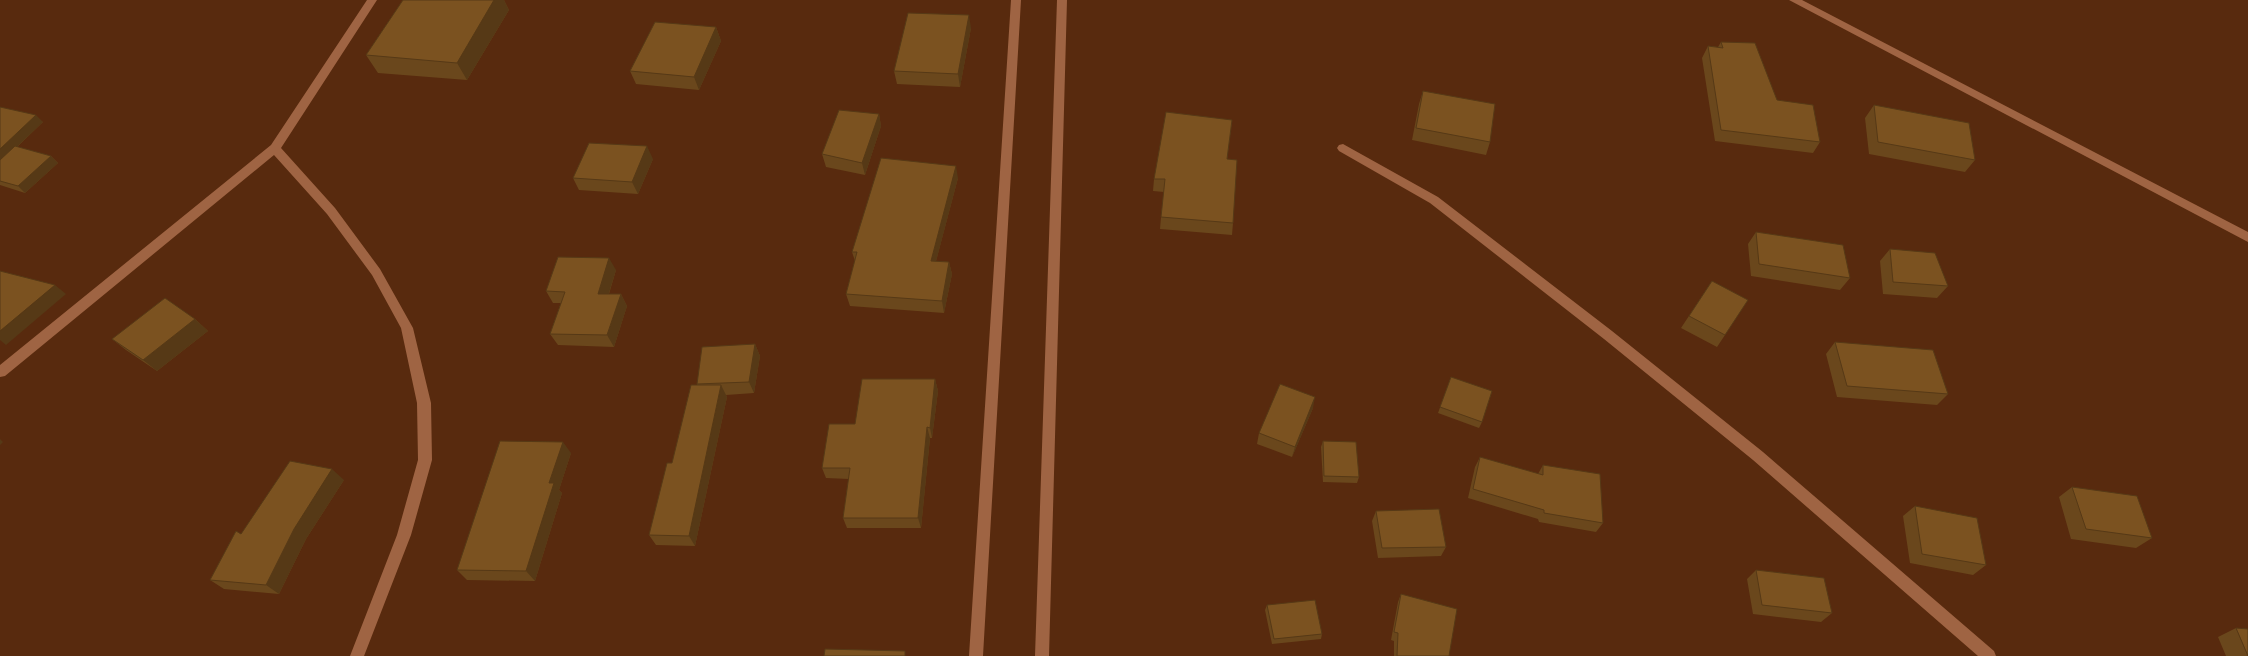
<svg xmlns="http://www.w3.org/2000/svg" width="2248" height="656" viewBox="0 0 2248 656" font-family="Karla,sans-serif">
	<rect width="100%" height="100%" fill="#582a0e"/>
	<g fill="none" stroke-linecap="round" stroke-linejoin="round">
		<path fill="#9f6443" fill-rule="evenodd" d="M 367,0 L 377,0 L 281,148 L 335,208 L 380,269 L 413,328 L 431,403 L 432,460 L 411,535 L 364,656 L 350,656 L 397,535 L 418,460 L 417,403 L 401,328 L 372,275 L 327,214 L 274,155 L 5,376 L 0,377 L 0,365 L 271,145 Z
			M 1011,0 L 1021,0 L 983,656 L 969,656 Z
			M 1057,0 L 1067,0 L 1049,656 L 1035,656 Z
			M 1789,0 L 1802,0 L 2248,232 L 2248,242 Z
			M 1343,144 L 1438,197 L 1612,331 L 1763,452 L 1994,651 L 1996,656 L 1978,656 L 1753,460 L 1604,339 L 1430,203 L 1339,151 L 1337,148 L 1339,145 Z"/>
	</g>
	<path fill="#6a471c" d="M 403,0 L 504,0 L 509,10 L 467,80 L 378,73 L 366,55 Z
		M 716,27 L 721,41 L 699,90 L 636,84 L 630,71 Z
		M 971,28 L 960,87 L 897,84 L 894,71 Z
		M 1721,42 L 1777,100 L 1820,142 L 1813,153 L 1715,141 L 1702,58 L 1708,46 L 1718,47 Z
		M 1423,91 L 1490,142 L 1486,155 L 1412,140 L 1419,104 Z
		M 1874,105 L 1975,160 L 1965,172 L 1869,154 L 1865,118 Z
		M 0,107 L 43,122 L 17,147 L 51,156 L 58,163 L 25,193 L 0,185 Z
		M 879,114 L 881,126 L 865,175 L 826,167 L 822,154 Z
		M 1232,120 L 1227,159 L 1233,223 L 1232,235 L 1160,229 L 1161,217 L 1164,192 L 1153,191 L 1154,179 Z
		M 653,159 L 638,194 L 579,190 L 573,178 Z
		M 958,178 L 936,261 L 949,262 L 952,274 L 944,313 L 850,306 L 846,294 L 855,261 L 852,252 Z
		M 1756,232 L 1850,278 L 1840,290 L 1751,276 L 1748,244 Z
		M 1890,249 L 1948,286 L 1937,298 L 1883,294 L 1880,261 Z
		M 616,270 L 609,294 L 621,294 L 627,306 L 614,347 L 558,345 L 550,334 L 561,303 L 553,303 L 546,291 Z
		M 1712,281 L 1725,335 L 1717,347 L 1681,328 Z
		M 195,319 L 208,331 L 157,371 L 126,350 L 112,339 Z
		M 1835,342 L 1948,394 L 1937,405 L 1837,397 L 1826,354 Z
		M 755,344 L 760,356 L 754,393 L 726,395 L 727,397 L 695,546 L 656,545 L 649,535 L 697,385 L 697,384 Z
		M 1451,377 L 1482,422 L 1479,428 L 1438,413 Z
		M 935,379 L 938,391 L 932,438 L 930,438 L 921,528 L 847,528 L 843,518 L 849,479 L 826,478 L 822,468 L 855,424 Z
		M 1313,408 L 1292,457 L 1257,444 L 1259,433 Z
		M 1323,441 L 1359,477 L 1357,483 L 1323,482 L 1321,447 Z
		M 571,453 L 559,490 L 562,493 L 535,581 L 467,580 L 457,570 Z
		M 1480,457 L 1538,474 L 1543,465 L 1603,523 L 1596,532 L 1539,522 L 1538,519 L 1468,498 L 1475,467 Z
		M 344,480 L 306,539 L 279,594 L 224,589 L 210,580 L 241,534 Z
		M 2072,487 L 2152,538 L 2136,548 L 2071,539 L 2059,497 Z
		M 1915,506 L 1986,565 L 1973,575 L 1910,563 L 1903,516 Z
		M 1376,511 L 1446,547 L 1441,556 L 1378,558 L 1372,521 Z
		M 1756,570 L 1832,613 L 1821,622 L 1753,614 L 1747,579 Z
		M 1401,594 L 1449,656 L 1394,656 L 1394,641 L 1391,640 L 1398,602 Z
		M 1267,605 L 1322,634 L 1321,639 L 1272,644 L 1265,610 Z
		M 2236,628 L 2248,656 L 2226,656 L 2218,637 Z"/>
	<path fill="#563916" d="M 494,0 L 504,0 L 509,10 L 467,80 L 457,63 Z
		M 969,15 L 971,28 L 960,87 L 958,74 Z
		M 716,27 L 721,41 L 699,90 L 694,77 Z
		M 879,114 L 881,126 L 865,175 L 862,163 Z
		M 36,115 L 43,122 L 0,163 L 0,149 Z
		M 647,146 L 653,159 L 638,194 L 632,182 Z
		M 51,156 L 58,163 L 25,193 L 18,186 Z
		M 956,166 L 958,178 L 933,273 L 931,261 Z
		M 609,258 L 616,270 L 605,306 L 598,294 Z
		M 949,262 L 952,274 L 944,313 L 942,301 Z
		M 55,285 L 66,294 L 6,345 L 0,340 L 0,331 Z
		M 621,294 L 627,306 L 614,347 L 607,335 Z
		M 195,319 L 208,331 L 157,371 L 143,360 Z
		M 755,344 L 760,356 L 754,393 L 749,382 Z
		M 935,379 L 938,391 L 932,438 L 930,428 Z
		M 721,385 L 727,397 L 695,546 L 689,536 Z
		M 1315,397 L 1313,408 L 1292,457 L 1295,447 Z
		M 927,427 L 930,438 L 921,528 L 918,518 Z
		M 0,439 L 3,442 L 0,445 Z
		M 563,442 L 571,453 L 559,490 L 562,493 L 535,581 L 526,571 L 549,483 Z
		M 332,469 L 344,480 L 306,539 L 279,594 L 266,585 L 294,529 Z"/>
	<path fill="#7b5220" stroke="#563916" d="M 403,0 L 494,0 L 457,63 L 366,55 Z
		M 908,13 L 969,15 L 958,74 L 894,71 Z
		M 655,22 L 716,27 L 694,77 L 630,71 Z
		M 1721,42 L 1755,43 L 1777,100 L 1813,105 L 1820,142 L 1721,130 L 1708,46 L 1723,48 Z
		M 1423,91 L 1495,104 L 1490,142 L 1416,128 Z
		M 1874,105 L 1969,123 L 1975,160 L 1878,142 Z
		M 0,107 L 36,115 L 0,149 Z
		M 839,110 L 879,114 L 862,163 L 822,154 Z
		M 1166,112 L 1232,120 L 1227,159 L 1237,160 L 1233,223 L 1161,217 L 1165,179 L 1154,179 Z
		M 589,143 L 647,146 L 632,182 L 573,178 Z
		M 15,146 L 51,156 L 18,186 L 0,181 L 0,160 Z
		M 881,158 L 956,166 L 931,261 L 949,262 L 942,301 L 846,294 L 857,252 L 852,252 Z
		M 1756,232 L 1843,245 L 1850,278 L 1759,264 Z
		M 1890,249 L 1935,253 L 1948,286 L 1893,282 Z
		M 558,257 L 609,258 L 598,294 L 621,294 L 607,335 L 550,334 L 565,292 L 546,291 Z
		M 0,271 L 55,285 L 0,331 Z
		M 1712,281 L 1748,300 L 1725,335 L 1689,316 Z
		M 165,298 L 195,319 L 143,360 L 112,339 Z
		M 1835,342 L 1933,350 L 1948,394 L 1847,386 Z
		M 755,344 L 749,382 L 697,384 L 702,347 Z
		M 1451,377 L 1492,391 L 1482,422 L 1440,407 Z
		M 862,379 L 935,379 L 930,428 L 927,427 L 918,518 L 843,518 L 850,468 L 822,468 L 829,424 L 855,424 Z
		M 1280,384 L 1315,397 L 1295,447 L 1259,433 Z
		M 691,385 L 721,385 L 689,536 L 649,535 L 667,463 L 672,463 Z
		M 500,441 L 563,442 L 549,483 L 554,483 L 526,571 L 457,570 Z
		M 1323,441 L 1356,442 L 1359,477 L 1324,476 Z
		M 1480,457 L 1543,475 L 1543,465 L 1600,474 L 1603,523 L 1544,513 L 1544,510 L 1473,489 Z
		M 290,461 L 332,469 L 294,529 L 266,585 L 210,580 L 236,531 L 241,534 Z
		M 2072,487 L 2137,496 L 2152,538 L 2086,529 Z
		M 1915,506 L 1977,518 L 1986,565 L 1922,554 Z
		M 1439,509 L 1446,547 L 1382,548 L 1376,511 Z
		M 1756,570 L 1824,578 L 1832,613 L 1762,605 Z
		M 1401,594 L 1457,609 L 1449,656 L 1397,656 L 1398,633 L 1394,632 Z
		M 1315,600 L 1322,634 L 1274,639 L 1267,605 Z
		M 2236,628 L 2248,629 L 2248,656 Z
		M 825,649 L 905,651 L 905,656 L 824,656 Z"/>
</svg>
